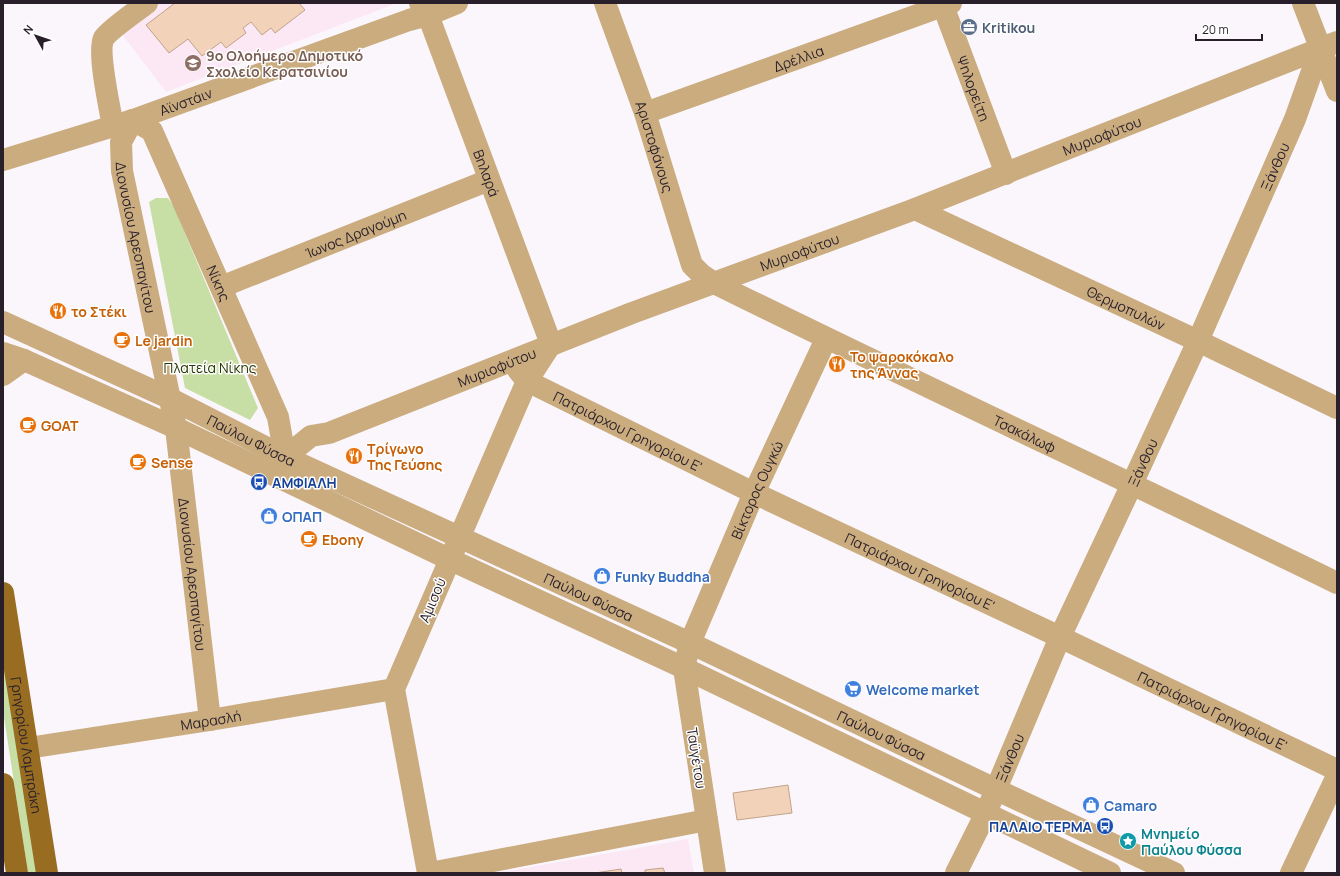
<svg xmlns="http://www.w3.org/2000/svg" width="1340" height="876" viewBox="0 0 1340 876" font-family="Manrope,sans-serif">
	<rect width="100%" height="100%" fill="#fbf6fc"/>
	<path fill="#fce7f5" d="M 159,3 L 397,3 L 166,92 L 121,33 Z
		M 688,839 L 694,873 L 496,873 Z"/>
	<path fill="#c7dfa4" d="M 156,198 L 168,198 L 174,207 L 258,408 L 250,420 L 185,388 L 149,202 Z
		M 3,627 L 44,873 L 28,873 L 3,711 Z"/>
	<path fill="#f2d2b9" stroke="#c1a38b" d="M 175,3 L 299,3 L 305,10 L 275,33 L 271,28 L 262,35 L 251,22 L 243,28 L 246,33 L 226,48 L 221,42 L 202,56 L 188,39 L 169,53 L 146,25 Z
		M 788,785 L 792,813 L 737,820 L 733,793 Z
		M 663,868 L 665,873 L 645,873 L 645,870 Z
		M 621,869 L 622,873 L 595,873 Z"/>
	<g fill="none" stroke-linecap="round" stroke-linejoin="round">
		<g stroke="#caac7f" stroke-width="22">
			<path id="s1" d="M 420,3 L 428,15 L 551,344 L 527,381 L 394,689 L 428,873"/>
			<path id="s2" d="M 605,3 L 645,113 L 692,265 L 702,275 L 714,283 C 920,385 1130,482 1337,583"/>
			<path id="s3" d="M 942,3 L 1006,174"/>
			<path d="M 1303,3 L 1337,91"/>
			<path id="s4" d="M 645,113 L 951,3"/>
			<path id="s5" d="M 133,120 L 121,142 L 122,171 L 176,428 L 210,720"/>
			<path id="s6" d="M 133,120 L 152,131 L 278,417 L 285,457"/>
			<path d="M 113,126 C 110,110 97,50 104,38 C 109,30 138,10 147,3"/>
			<path id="s7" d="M 3,160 L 133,120 L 409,20 L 428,15 L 457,3"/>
			<path id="s8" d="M 915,209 L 1198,341 L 1337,408"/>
			<path id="s9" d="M 221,287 L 489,180"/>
			<path id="s10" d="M 3,322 L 169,398 L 285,457 L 690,643 L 995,789 L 1174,873"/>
			<path d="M 3,353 L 24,360 L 176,428 L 449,559 L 684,668 L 1110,873"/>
			<path id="s11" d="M 518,370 L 527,381 L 754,493 L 1060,637 L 1337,770"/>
			<path d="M 3,375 L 24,360"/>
			<path id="s12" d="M 280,468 L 285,457 L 311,436 L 329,433 L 632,313 L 915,209 L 1337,42"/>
			<path id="s13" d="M 28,748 L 210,720 L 394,689"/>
			<path d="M 430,873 L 707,820"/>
			<path id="s14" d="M 715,873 L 684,668 L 690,643 L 754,493 L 826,339"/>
			<path id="s15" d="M 956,873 L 986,813 L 1060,637 L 1132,484 L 1198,341 L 1295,119 L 1320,49"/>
			<path d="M 1291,873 L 1337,776"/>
		</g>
		<g stroke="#986d22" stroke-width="22">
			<path id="s16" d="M 3,593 L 47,873"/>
			<path d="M 3,784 L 17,873"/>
		</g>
	</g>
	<defs>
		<g id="office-disc" transform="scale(0.9)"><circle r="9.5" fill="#5c6f8a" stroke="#fff"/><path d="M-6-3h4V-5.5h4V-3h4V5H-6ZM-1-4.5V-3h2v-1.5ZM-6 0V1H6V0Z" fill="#fff"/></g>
		<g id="school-disc" transform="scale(0.9)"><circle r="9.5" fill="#8d6e63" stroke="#fff"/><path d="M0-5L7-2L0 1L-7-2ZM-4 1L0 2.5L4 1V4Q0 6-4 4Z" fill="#fff"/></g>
		<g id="restaurant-disc" transform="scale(0.9)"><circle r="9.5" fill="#e8710a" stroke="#fff"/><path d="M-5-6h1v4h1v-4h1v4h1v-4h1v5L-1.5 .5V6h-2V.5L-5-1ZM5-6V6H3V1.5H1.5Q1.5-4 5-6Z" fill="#fff"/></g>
		<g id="cafe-disc" transform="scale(0.9)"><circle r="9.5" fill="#e8710a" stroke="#fff"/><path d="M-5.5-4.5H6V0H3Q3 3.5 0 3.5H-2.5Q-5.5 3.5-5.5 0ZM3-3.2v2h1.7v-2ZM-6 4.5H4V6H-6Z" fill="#fff"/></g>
		<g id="bus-disc" transform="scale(0.9)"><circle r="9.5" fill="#1a4fb4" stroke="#fff"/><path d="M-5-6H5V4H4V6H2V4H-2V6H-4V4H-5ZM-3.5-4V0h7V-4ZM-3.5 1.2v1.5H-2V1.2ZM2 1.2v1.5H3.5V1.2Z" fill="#fff"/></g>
		<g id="shop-disc" transform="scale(0.9)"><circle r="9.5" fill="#3f7fe0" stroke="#fff"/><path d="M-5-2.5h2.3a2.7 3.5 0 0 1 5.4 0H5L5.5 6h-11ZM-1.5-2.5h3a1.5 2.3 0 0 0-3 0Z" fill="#fff"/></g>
		<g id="supermarket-disc" transform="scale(0.9)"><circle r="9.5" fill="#3f7fe0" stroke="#fff"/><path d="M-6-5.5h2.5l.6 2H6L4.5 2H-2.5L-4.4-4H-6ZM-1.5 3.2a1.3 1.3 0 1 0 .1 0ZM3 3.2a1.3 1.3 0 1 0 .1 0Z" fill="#fff"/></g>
		<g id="sight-disc" transform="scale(0.9)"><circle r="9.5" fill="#0f9aa8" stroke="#fff"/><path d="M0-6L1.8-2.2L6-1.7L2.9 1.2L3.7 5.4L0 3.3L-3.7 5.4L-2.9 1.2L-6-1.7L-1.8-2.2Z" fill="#fff"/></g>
	</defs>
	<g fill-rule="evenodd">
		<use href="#office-disc" x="969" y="27"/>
		<use href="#school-disc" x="193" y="63"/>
		<use href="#restaurant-disc" x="58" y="311"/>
		<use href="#cafe-disc" x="122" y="340"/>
		<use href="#restaurant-disc" x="837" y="364"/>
		<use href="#cafe-disc" x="28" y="425"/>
		<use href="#restaurant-disc" x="354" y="456"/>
		<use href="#cafe-disc" x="138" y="462"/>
		<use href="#bus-disc" x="259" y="482"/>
		<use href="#shop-disc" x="269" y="516"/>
		<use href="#cafe-disc" x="309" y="539"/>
		<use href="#shop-disc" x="602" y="576"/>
		<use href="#supermarket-disc" x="853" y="689"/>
		<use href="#shop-disc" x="1091" y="805"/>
		<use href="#bus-disc" x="1105" y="826"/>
		<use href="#sight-disc" x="1128" y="841"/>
	</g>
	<g text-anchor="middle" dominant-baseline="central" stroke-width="3" stroke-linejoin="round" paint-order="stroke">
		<g font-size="14" font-weight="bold" fill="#4e5e75" stroke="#fff" text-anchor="start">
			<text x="982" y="27">Kritikou</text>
		</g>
		<g font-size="14" font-weight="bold" fill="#785e54" stroke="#fff" text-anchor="start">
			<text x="206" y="55">9ο Ολοήμερο Δημοτικό<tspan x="206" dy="16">Σχολείο Κερατσινίου</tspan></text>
		</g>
		<g font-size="14" fill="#281f2a" stroke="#fff">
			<text stroke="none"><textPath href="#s4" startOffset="163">Δρέλλια</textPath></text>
			<text stroke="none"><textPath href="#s3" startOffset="91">Ψηλορείτη</textPath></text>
			<text stroke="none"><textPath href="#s7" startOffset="192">Αϊνστάιν</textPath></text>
			<text stroke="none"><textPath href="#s12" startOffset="892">Μυριοφύτου</textPath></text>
			<text stroke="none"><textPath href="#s2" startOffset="152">Αριστοφάνους</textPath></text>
			<text stroke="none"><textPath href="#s15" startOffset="775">Ξάνθου</textPath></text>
			<text stroke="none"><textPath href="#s1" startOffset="183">Βηλαρά</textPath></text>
			<text stroke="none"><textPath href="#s9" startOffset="145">Ίωνος Δραγούμη</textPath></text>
			<text stroke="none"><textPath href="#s5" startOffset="122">Διονυσίου Αρεοπαγίτου</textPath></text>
			<text stroke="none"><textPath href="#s12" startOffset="568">Μυριοφύτου</textPath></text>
			<text stroke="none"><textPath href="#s6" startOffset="188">Νίκης</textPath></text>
			<text stroke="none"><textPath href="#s8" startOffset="233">Θερμοπυλών</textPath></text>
			<text stroke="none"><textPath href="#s12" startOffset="244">Μυριοφύτου</textPath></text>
			<text stroke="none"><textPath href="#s11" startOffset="127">Πατριάρχου Γρηγορίου Ε'</textPath></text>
			<text stroke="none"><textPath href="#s2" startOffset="650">Τσακάλωφ</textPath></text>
			<text stroke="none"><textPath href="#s10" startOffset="275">Παύλου Φύσσα</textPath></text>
			<text stroke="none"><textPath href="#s15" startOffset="451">Ξάνθου</textPath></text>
			<text stroke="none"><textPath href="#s14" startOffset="400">Βίκτορος Ουγκώ</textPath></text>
			<text stroke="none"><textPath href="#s11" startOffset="451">Πατριάρχου Γρηγορίου Ε'</textPath></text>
			<text stroke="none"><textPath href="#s5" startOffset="464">Διονυσίου Αρεοπαγίτου</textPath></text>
			<text stroke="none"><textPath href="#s10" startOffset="647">Παύλου Φύσσα</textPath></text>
			<text transform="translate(432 600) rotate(-67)">Αμισού</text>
			<text stroke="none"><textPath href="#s11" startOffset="775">Πατριάρχου Γρηγορίου Ε'</textPath></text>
			<text stroke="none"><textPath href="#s13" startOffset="185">Μαρασλή</textPath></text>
			<text stroke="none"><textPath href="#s10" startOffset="971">Παύλου Φύσσα</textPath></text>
			<text stroke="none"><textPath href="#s16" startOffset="154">Γρηγορίου Λαμπράκη</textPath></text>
			<text transform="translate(697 758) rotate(81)">Ταϋγέτου</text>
			<text stroke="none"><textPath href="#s15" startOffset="127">Ξάνθου</textPath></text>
		</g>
		<g font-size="14" font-weight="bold" fill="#c56008" stroke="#fff" text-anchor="start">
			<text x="71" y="311">το Στέκι</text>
			<text x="135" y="340">Le jardin</text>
			<text x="850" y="356">Το ψαροκόκαλο<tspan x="850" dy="16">της Άννας</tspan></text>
			<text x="41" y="425">GOAT</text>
			<text x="367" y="448">Τρίγωνο<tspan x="367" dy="16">Της Γεύσης</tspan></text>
			<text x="151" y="462">Sense</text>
			<text x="322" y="539">Ebony</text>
		</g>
		<g font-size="14" fill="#283705" stroke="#fff">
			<text x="210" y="367">Πλατεία Νίκης</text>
		</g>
		<g font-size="14" font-weight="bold" fill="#164399" stroke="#fff" text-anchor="start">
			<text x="272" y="482">ΑΜΦΙΑΛΗ</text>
			<text x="1092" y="826" text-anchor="end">ΠΑΛΑΙΟ ΤΕΡΜΑ</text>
		</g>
		<g font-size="14" font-weight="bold" fill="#366cbe" stroke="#fff" text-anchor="start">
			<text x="282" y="516">ΟΠΑΠ</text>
			<text x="615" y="576">Funky Buddha</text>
			<text x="866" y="689">Welcome market</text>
			<text x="1104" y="805">Camaro</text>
		</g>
		<g font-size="14" font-weight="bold" fill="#0d838f" stroke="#fff" text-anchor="start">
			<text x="1141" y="833">Μνημείο<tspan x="1141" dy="16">Παύλου Φύσσα</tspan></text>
		</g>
	</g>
	<rect width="1340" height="876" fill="none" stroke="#281f2a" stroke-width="8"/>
	<g transform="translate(36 36) rotate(310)" stroke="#ffffff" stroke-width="3" paint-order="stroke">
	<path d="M0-3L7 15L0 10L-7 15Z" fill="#281f2a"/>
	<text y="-6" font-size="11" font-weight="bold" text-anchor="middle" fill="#281f2a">N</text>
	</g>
	<path d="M1196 34v6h66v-6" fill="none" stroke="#281f2a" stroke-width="2"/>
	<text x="1202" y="34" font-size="12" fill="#281f2a" stroke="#ffffff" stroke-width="3" paint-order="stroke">20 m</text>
</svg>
